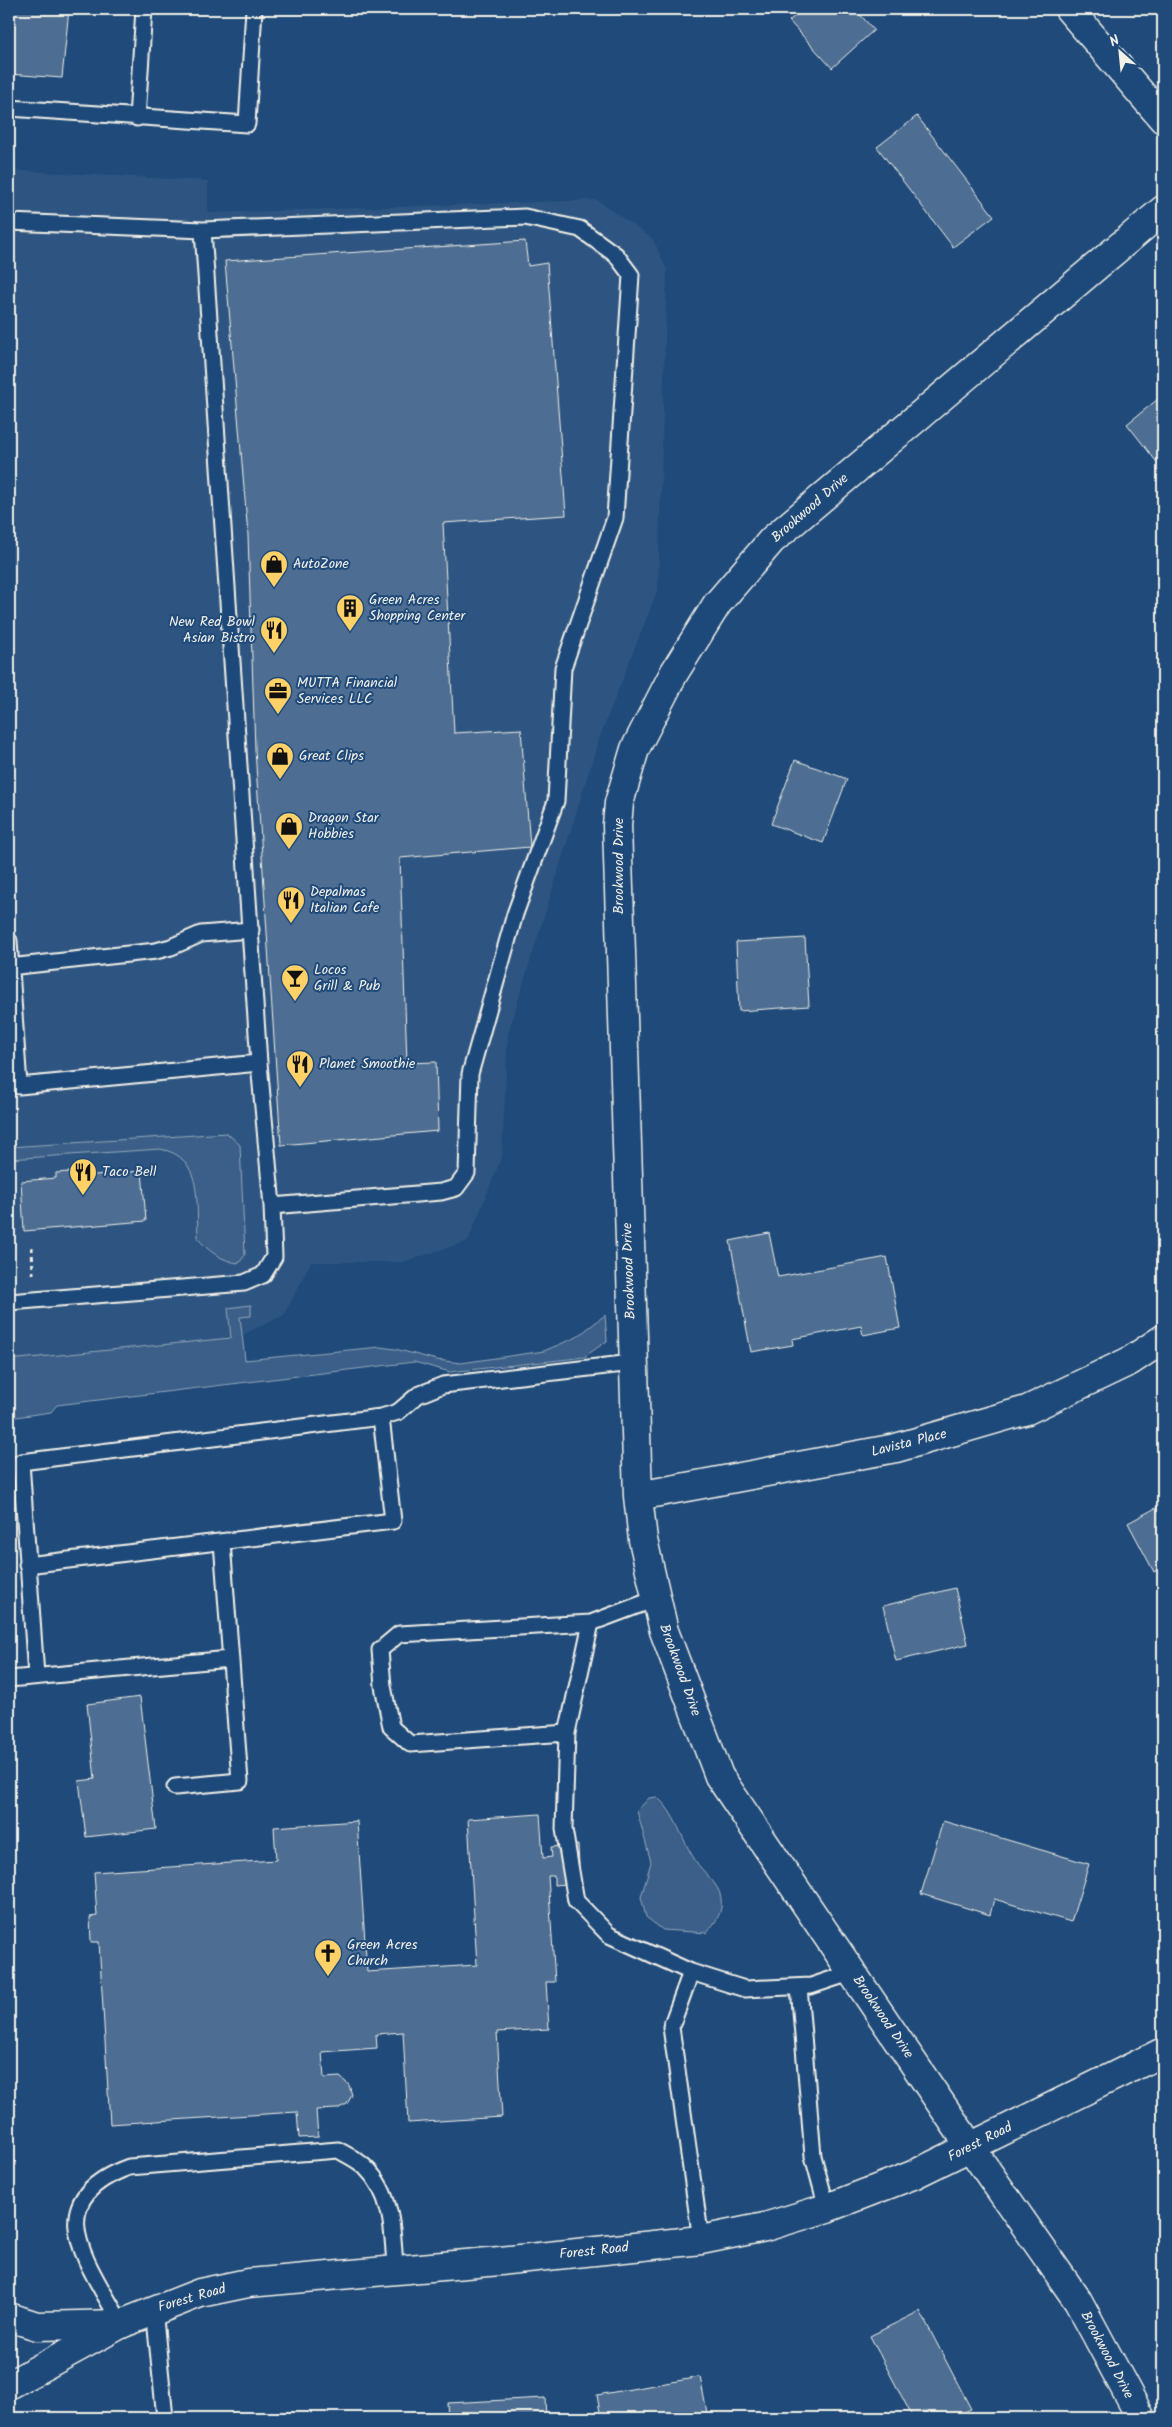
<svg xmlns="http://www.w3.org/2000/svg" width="1172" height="2427" viewBox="0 0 1172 2427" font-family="Kalam,sans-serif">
	<rect width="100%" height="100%" fill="#1f4a7a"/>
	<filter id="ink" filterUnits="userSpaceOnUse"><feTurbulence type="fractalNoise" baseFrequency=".02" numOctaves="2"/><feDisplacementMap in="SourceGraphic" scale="10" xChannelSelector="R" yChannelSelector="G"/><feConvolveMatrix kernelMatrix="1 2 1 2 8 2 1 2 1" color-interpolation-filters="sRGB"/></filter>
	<g filter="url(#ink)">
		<path fill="#2d5581" d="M 9,170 L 208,181 L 208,213 L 597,200 L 653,239 L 667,270 L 658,589 L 599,739 L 508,1033 L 502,1156 L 468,1241 L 403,1262 L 311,1262 L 284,1315 L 228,1342 L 9,1364 Z"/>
		<path fill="#3a5f88" stroke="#97a8b8" d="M 227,1133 L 240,1145 L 245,1255 L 239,1263 C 224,1262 206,1250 198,1238 C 196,1204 204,1156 160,1149 L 9,1159 L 9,1147 Z
			M 251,1305 L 251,1316 L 240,1317 L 245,1360 L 380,1347 L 395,1349 L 437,1360 L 461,1363 L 544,1351 L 577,1337 L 605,1315 L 607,1341 L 584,1357 L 569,1359 L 450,1372 L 414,1362 L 57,1405 L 51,1412 L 9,1418 L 9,1360 L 231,1338 L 228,1308 Z
			M 657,1797 C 676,1813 681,1839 695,1860 C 702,1872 719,1883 721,1898 C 723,1913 716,1921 707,1933 L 663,1930 L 646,1917 L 641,1897 L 651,1862 L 637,1811 L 649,1798 Z"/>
		<path fill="#4d6e92" stroke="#f4f1e8" d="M 9,9 L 69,9 L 62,78 L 9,74 Z
			M 803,9 L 855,9 L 874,30 L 832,68 L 789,21 Z
			M 917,116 L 994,216 L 953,247 L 877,147 Z
			M 525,241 L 528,266 L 547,263 L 566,515 L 443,523 L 454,733 L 521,729 L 530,847 L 400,858 L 407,1063 L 436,1062 L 438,1131 L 281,1145 L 255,750 L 248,535 L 225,261 Z
			M 1163,395 L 1163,470 L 1127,424 Z
			M 795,760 L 847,779 L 823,843 L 771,824 Z
			M 805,938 L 809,1006 L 739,1011 L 736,942 Z
			M 84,1171 L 84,1176 L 142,1171 L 146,1221 L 24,1231 L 21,1181 L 56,1178 L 56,1173 Z
			M 769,1233 L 778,1277 L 887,1257 L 900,1328 L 863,1335 L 861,1326 L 792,1339 L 793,1345 L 751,1352 L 730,1241 Z
			M 1163,1504 L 1163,1567 L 1154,1572 L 1128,1523 Z
			M 955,1588 L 968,1644 L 896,1661 L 883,1606 Z
			M 140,1697 L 156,1829 L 86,1837 L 79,1781 L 95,1779 L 87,1704 Z
			M 540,1814 L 543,1858 L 552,1857 L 551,1847 L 578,1845 L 580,1883 L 554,1885 L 554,1876 L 548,1876 L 555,1982 L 546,1982 L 549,2029 L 497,2032 L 502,2117 L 408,2123 L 403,2032 L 376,2034 L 377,2048 L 322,2052 L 324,2078 L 340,2077 L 349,2085 L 352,2095 L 347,2104 L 337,2109 L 316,2110 L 318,2137 L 299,2138 L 297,2112 L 110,2124 L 99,1942 L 91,1942 L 90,1917 L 97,1916 L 94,1872 L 276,1860 L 274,1827 L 357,1821 L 367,1972 L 477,1965 L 468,1819 Z
			M 943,1821 L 1089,1864 L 1071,1922 L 994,1899 L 990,1915 L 921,1894 Z
			M 920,2311 L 971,2409 L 952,2418 L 913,2418 L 870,2336 Z
			M 700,2377 L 708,2418 L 601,2418 L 597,2395 Z
			M 545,2398 L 546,2418 L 448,2418 L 447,2403 Z"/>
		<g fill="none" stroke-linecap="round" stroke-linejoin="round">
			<g stroke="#f4f1e8" stroke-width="19">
				<path id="lane" d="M 9,108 L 247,124 L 254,9
					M 137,118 L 144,9
					M 9,222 L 203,230 L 525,217 L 580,229 L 616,255 L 631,275 L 615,518 L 563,668 L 556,801 L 515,914 L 470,1074 L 467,1173 L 456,1188 L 441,1192 L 272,1206
					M 9,941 L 19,1086 L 259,1063
					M 9,967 L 156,951 L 171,947 L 201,934 L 251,930
					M 9,1302 L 244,1283 L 263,1275 L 274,1257 L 272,1206 L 259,1063 L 203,230
					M 27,1565 L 393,1521 L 381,1417
					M 591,1623 L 567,1733 L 564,1829 L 576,1901 L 609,1935 L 691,1972 L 745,1989 L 811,1986 L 853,1972
					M 36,1676 L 21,1462 L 381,1417 L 398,1412 L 418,1395 L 443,1385 L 632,1363
					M 9,1679 L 230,1659
					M 567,1733 L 410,1744 L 391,1727 L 383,1686 L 380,1650 L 399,1634 L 591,1623 L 655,1599
					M 175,1787 L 240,1781 L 222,1542
					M 691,1972 L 671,2027 L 701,2240
					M 799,1987 L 813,2156 L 827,2208
					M 154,2309 L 165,2418
					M 121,2324 C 90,2265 35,2201 129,2167 L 338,2150 C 347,2155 358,2160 365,2167 C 393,2194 393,2233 395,2269"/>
			</g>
			<g stroke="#f4f1e8" stroke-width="31">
				<path id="street" d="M 638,1496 L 896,1448 L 1027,1410 L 1130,1361 L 1163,1339
					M 9,2385 L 121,2324 L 200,2293 L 248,2283 L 500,2261 L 701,2240 L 765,2227 L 827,2208 L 913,2175 L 1163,2052
					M 1141,2418 L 1078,2301 L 971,2148 L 719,1776 L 664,1631 L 643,1540 L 638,1496 L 617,825 L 619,803 L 635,749 L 674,673 L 717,604 L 772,540 L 1163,210"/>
			</g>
			<g stroke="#f4f1e8" stroke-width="31">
				<path id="secondary" d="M 1069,9 L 1163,119
					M 9,2317 L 37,2326 L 121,2324"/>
			</g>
			<path stroke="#f4f1e8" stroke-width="3" stroke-dasharray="4 4" stroke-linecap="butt" d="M 32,1247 L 33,1274"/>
			<use href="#lane" stroke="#1f4a7a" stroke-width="15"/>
			<use href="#street" stroke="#1f4a7a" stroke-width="28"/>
			<use href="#secondary" stroke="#1f4a7a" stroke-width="28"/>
		</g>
	</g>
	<defs>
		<g id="shop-pin" transform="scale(1.4375)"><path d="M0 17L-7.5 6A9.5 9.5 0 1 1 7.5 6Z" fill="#ffd166" stroke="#1f4a7a"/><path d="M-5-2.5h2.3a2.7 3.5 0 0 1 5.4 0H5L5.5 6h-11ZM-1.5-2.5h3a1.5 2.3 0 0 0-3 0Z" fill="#111"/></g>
		<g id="building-pin" transform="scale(1.4375)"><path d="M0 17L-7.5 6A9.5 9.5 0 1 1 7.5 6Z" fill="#ffd166" stroke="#1f4a7a"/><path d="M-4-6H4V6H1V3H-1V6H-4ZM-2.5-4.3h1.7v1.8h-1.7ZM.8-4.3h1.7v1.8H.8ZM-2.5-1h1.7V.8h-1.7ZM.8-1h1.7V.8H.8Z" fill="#111"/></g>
		<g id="restaurant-pin" transform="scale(1.4375)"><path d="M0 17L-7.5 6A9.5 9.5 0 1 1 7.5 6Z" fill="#ffd166" stroke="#1f4a7a"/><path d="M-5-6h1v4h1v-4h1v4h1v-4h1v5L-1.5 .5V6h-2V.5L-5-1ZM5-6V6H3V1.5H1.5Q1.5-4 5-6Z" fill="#111"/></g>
		<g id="office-pin" transform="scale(1.4375)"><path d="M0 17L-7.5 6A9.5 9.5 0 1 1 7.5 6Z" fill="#ffd166" stroke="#1f4a7a"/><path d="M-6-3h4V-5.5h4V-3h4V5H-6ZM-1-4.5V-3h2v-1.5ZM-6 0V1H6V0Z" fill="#111"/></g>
		<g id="bar-pin" transform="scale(1.4375)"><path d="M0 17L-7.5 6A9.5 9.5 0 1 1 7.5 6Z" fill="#ffd166" stroke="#1f4a7a"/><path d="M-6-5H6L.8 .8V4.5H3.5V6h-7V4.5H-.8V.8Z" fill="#111"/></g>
		<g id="church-pin" transform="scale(1.4375)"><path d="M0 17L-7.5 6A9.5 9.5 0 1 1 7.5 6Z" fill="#ffd166" stroke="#1f4a7a"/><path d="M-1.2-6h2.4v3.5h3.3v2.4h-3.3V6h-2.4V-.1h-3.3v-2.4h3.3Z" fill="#111"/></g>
	</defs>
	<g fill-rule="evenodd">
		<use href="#shop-pin" x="274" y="564"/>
		<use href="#building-pin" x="350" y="608"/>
		<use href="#restaurant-pin" x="274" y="630"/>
		<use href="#office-pin" x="278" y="691"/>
		<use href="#shop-pin" x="280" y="756"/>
		<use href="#shop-pin" x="289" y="826"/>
		<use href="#restaurant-pin" x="291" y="900"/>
		<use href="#bar-pin" x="295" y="978"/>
		<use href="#restaurant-pin" x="300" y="1064"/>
		<use href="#restaurant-pin" x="83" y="1172"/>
		<use href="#church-pin" x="328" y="1953"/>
	</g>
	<g text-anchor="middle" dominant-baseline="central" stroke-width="4" stroke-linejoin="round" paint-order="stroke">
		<g font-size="14" fill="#f4f1e8" stroke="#1f4a7a">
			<text transform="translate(810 508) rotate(-41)">Brookwood Drive</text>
			<text transform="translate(619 866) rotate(-90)">Brookwood Drive</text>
			<text transform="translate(629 1271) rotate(-92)">Brookwood Drive</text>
			<text transform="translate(909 1443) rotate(-14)">Lavista Place</text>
			<text transform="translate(680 1670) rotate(70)">Brookwood Drive</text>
			<text transform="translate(883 2017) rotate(56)">Brookwood Drive</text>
			<text transform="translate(980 2142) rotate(-27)">Forest Road</text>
			<text transform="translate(594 2251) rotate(-6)">Forest Road</text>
			<text transform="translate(192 2298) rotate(-16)">Forest Road</text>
			<text transform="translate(1107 2355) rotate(62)">Brookwood Drive</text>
		</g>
		<g font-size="14" fill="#f4f1e8" stroke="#1f4a7a" text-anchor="start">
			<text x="293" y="564">AutoZone</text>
			<text x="369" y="600">Green Acres<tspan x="369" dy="16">Shopping Center</tspan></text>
			<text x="255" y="622" text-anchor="end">New Red Bowl<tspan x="255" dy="16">Asian Bistro</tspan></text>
			<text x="297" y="683">MUTTA Financial<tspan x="297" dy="16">Services LLC</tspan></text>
			<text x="299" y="756">Great Clips</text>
			<text x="308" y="818">Dragon Star<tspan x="308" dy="16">Hobbies</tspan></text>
			<text x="310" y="892">Depalmas<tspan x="310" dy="16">Italian Cafe</tspan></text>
			<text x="314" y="970">Locos<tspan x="314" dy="16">Grill &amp; Pub</tspan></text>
			<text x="319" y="1064">Planet Smoothie</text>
			<text x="102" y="1172">Taco Bell</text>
			<text x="347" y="1945">Green Acres<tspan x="347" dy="16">Church</tspan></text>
		</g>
	</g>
	<rect width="1172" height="2427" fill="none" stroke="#1f4a7a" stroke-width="30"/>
	<rect x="15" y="15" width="1142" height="2397" fill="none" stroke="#f4f1e8" stroke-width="2" filter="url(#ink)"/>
	<g transform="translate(1120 52) rotate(333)" stroke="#1f4a7a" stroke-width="4" paint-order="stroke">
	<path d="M0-4L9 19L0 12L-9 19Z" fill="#f4f1e8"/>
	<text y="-8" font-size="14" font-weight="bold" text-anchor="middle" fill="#f4f1e8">N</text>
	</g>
</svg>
